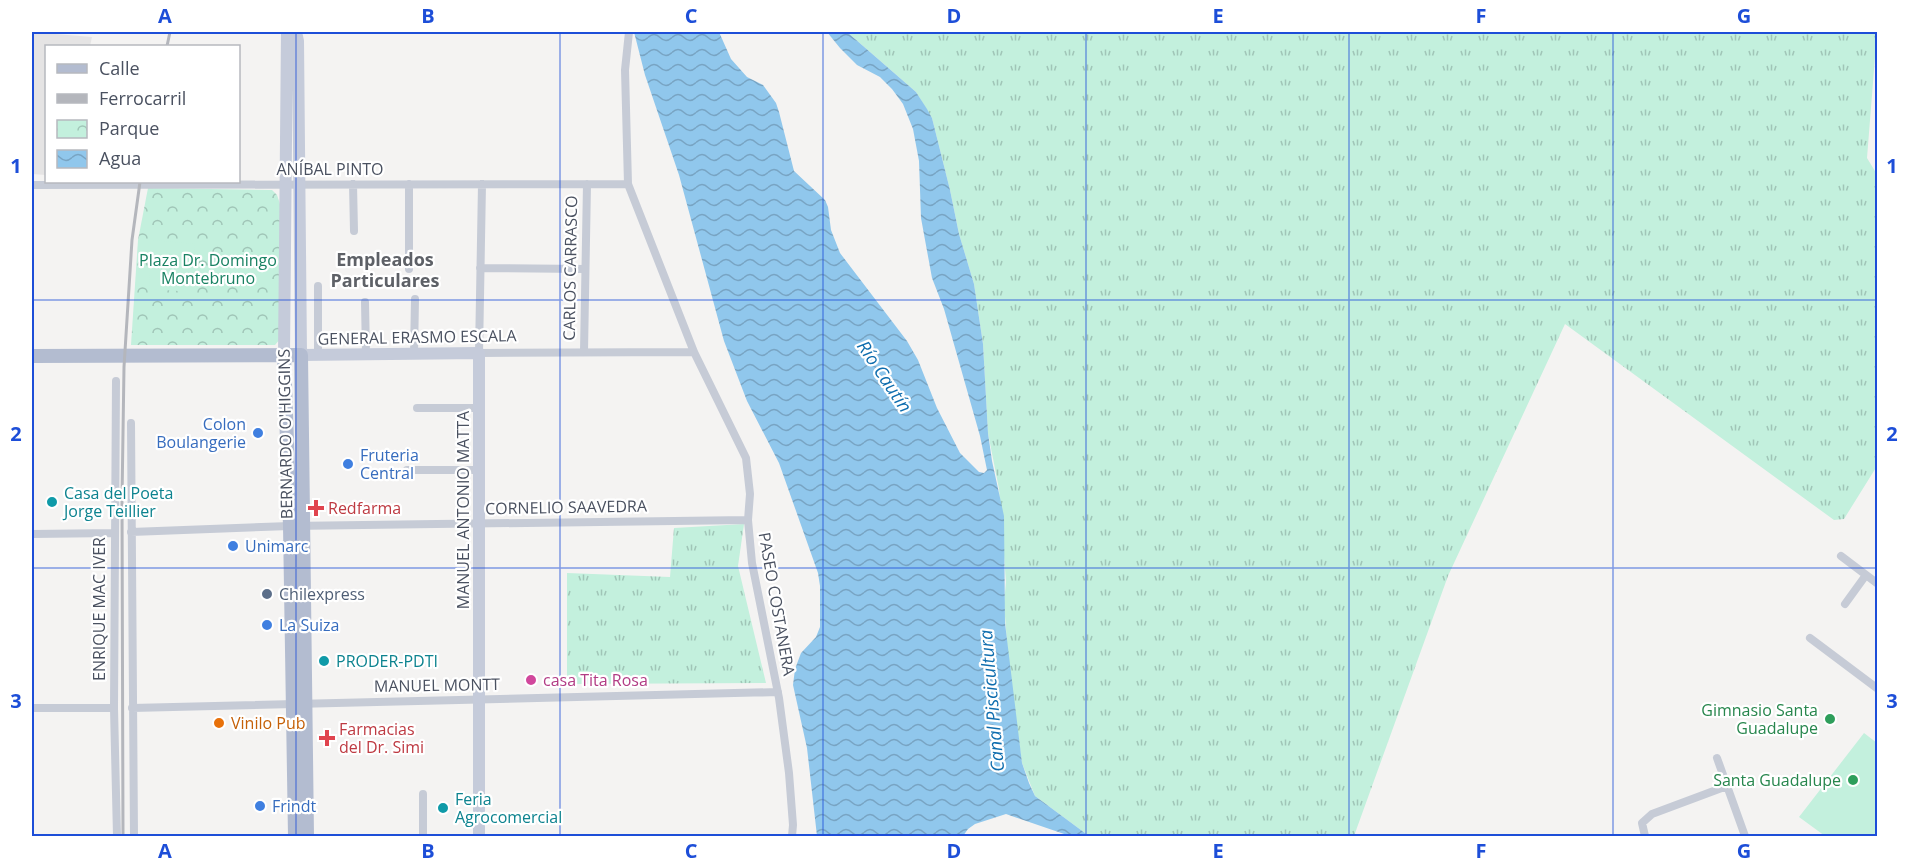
<svg xmlns="http://www.w3.org/2000/svg" width="1909" height="868" viewBox="0 0 1909 868" font-family="'Open Sans',sans-serif">
	<defs>
		<pattern id="grass-tufts" width="24" height="20" patternUnits="userSpaceOnUse" patternTransform="scale(1.5)"><rect width="24" height="20" fill="#c3f0dd"/><path d="M3 7l-1-3M5 7V3M7 7l1-3M15 17l-1-3M17 17v-4M19 17l1-3" fill="none" stroke="#a0c5b7"/></pattern>
		<pattern id="park-crowns" width="20" height="18" patternUnits="userSpaceOnUse" patternTransform="scale(1.5)"><rect width="20" height="18" fill="#c3f0dd"/><path d="M2 6a3 3 0 1 1 6 0M12 15a3 3 0 1 1 6 0" fill="none" stroke="#a0c5b7"/></pattern>
		<pattern id="water-waves" width="16" height="10" patternUnits="userSpaceOnUse" patternTransform="scale(1.5)"><rect width="16" height="10" fill="#90c7ec"/><path d="M0 5q4-4 8 0t8 0" fill="none" stroke="#78a4c3"/></pattern>
	</defs>
	<rect width="100%" height="100%" fill="#f4f3f2"/>
	<path fill="#e5e4e4" d="M 32,32 L 92,37 L 90,46 L 46,46 L 46,175 L 32,174 Z"/>
	<path fill="url(#grass-tufts)" d="M 847,32 L 1877,32 L 1867,158 L 1878,176 L 1877,466 L 1844,519 L 1834,520 L 1565,324 L 1448,576 L 1354,836 L 1089,836 L 1035,796 L 1022,763 L 1009,670 L 1004,603 L 1006,582 L 999,489 L 988,433 L 983,344 L 974,284 L 959,234 L 950,190 L 932,118 L 916,92 Z
		M 744,524 L 738,566 L 766,683 L 567,684 L 567,573 L 670,577 L 674,528 Z"/>
	<path fill="url(#park-crowns)" d="M 148,188 L 272,190 L 277,195 L 280,204 L 281,338 L 275,345 L 131,345 L 138,240 Z"/>
	<path fill="#c3f0dd" d="M 151,240 L 195,244 L 193,292 L 149,289 Z
		M 1864,733 L 1877,743 L 1877,836 L 1825,836 L 1799,817 Z"/>
	<path fill="url(#water-waves)" d="M 634,32 L 719,32 L 731,59 L 747,77 L 763,85 L 776,103 L 779,112 L 794,171 L 825,200 L 828,207 L 831,230 L 840,253 L 907,341 L 918,360 L 937,408 L 960,453 L 979,472 L 984,473 L 987,470 L 980,436 L 944,309 L 932,278 L 921,218 L 919,161 L 913,129 L 903,104 L 892,89 L 880,77 L 857,65 L 840,48 L 827,32 L 847,32 L 916,92 L 927,109 L 932,118 L 950,190 L 959,234 L 974,284 L 983,344 L 988,433 L 992,461 L 1004,516 L 1005,623 L 1022,763 L 1029,783 L 1035,796 L 1089,836 L 1070,836 L 1006,814 L 975,824 L 968,829 L 963,836 L 817,836 L 807,748 L 793,685 L 795,669 L 801,653 L 816,637 L 820,627 L 820,586 L 818,573 L 779,463 L 747,401 L 724,341 L 679,175 L 645,75 Z"/>
	<g fill="none" stroke-linecap="round" stroke-linejoin="round">
		<path stroke="#c6cbd6" stroke-width="8" d="M 629,32 L 625,70 L 628,184 L 694,352 L 746,458 L 750,494 L 748,520 L 752,563 L 779,698 L 789,773 L 793,825 L 792,836
			M 353,184 L 354,231
			M 482,184 L 479,353 L 694,352
			M 32,185 L 628,184
			M 480,268 L 585,269
			M 409,269 L 409,184
			M 318,286 L 318,355
			M 365,302 L 366,354
			M 584,352 L 587,184
			M 414,354 L 415,299
			M 116,381 L 114,708 L 117,836
			M 417,408 L 479,408
			M 131,423 L 134,836
			M 407,470 L 479,470
			M 131,532 L 290,526 L 748,520
			M 32,534 L 114,533
			M 1841,556 L 1878,584
			M 1845,604 L 1866,575
			M 1810,638 L 1878,689
			M 32,708 L 114,708
			M 132,708 L 778,692
			M 1717,758 L 1745,836
			M 423,794 L 423,836
			M 1645,836 L 1642,823 L 1652,814 L 1727,786"/>
		<path stroke="#c5cbda" stroke-width="12" d="M 296,32 L 298,41 L 301,355 L 479,353 L 479,836
			M 284,355 L 287,32"/>
		<path stroke="#b3bcd0" stroke-width="14" d="M 284,355 L 290,526 L 295,836
			M 32,356 L 301,355 L 307,836"/>
		<path stroke="#b4b6bc" stroke-width="3" d="M 167,46 L 170,32
			M 123,836 L 122,499 L 124,367 L 132,240 L 140,182"/>
	</g>
	<path fill="none" stroke="#1d4ed8" stroke-width="1.5" stroke-opacity="0.55" d="M 296,32 L 296,836M 560,32 L 560,836M 823,32 L 823,836M 1086,32 L 1086,836M 1349,32 L 1349,836M 1613,32 L 1613,836M 32,300 L 1878,300M 32,568 L 1878,568"/>
	<g fill="#3f7fe0" stroke="#fff" stroke-width="2">
		<circle cx="258" cy="433" r="6"/>
		<circle cx="348" cy="464" r="6"/>
		<circle cx="233" cy="546" r="6"/>
		<circle cx="267" cy="625" r="6"/>
		<circle cx="260" cy="806" r="6"/>
	</g>
	<g fill="#0f9aa8" stroke="#fff" stroke-width="2">
		<circle cx="52" cy="502" r="6"/>
		<circle cx="324" cy="661" r="6"/>
		<circle cx="443" cy="808" r="6"/>
	</g>
	<g fill="#e0444e" stroke="#fff" stroke-width="2">
		<path d="M313 499h6v6h6v6h-6v6h-6v-6h-6v-6h6z"/>
		<path d="M324 729h6v6h6v6h-6v6h-6v-6h-6v-6h6z"/>
	</g>
	<circle fill="#5c6f8a" stroke="#fff" stroke-width="2" cx="267" cy="594" r="6"/>
	<circle fill="#d1479c" stroke="#fff" stroke-width="2" cx="531" cy="680" r="6"/>
	<g fill="#2e9e5b" stroke="#fff" stroke-width="2">
		<circle cx="1830" cy="719" r="6"/>
		<circle cx="1853" cy="780" r="6"/>
	</g>
	<circle fill="#e8710a" stroke="#fff" stroke-width="2" cx="219" cy="723" r="6"/>
	<g text-anchor="middle" dominant-baseline="central" stroke-width="4.5" stroke-linejoin="round" paint-order="stroke">
		<g font-size="16" fill="#4a5160" stroke="#fff">
			<text x="330" y="169">ANÍBAL PINTO</text>
			<text transform="translate(570 268) rotate(-89)">CARLOS CARRASCO</text>
			<text transform="translate(417 337) rotate(-1)">GENERAL ERASMO ESCALA</text>
			<text transform="translate(285 434) rotate(-91)">BERNARDO O'HIGGINS</text>
			<text transform="translate(566 507) rotate(-1)">CORNELIO SAAVEDRA</text>
			<text transform="translate(463 510) rotate(-90)">MANUEL ANTONIO MATTA</text>
			<text transform="translate(777 604) rotate(80)">PASEO COSTANERA</text>
			<text transform="translate(99 609) rotate(-90)">ENRIQUE MAC IVER</text>
			<text transform="translate(437 685) rotate(-1)">MANUEL MONTT</text>
		</g>
		<g font-size="16" fill="#198263" stroke="#fff">
			<text x="208" y="260">Plaza Dr. Domingo<tspan x="208" dy="18">Montebruno</tspan></text>
		</g>
		<g font-size="16" fill="#366cbe" stroke="#fff" text-anchor="start">
			<text x="246" y="424" text-anchor="end">Colon<tspan x="246" dy="18">Boulangerie</tspan></text>
			<text x="360" y="455">Fruteria<tspan x="360" dy="18">Central</tspan></text>
			<text x="245" y="546">Unimarc</text>
			<text x="279" y="625">La Suiza</text>
			<text x="272" y="806">Frindt</text>
		</g>
		<g font-size="16" fill="#0d838f" stroke="#fff" text-anchor="start">
			<text x="64" y="493">Casa del Poeta<tspan x="64" dy="18">Jorge Teillier</tspan></text>
			<text x="336" y="661">PRODER-PDTI</text>
			<text x="455" y="799">Feria<tspan x="455" dy="18">Agrocomercial</tspan></text>
		</g>
		<g font-size="16" fill="#be3a42" stroke="#fff" text-anchor="start">
			<text x="328" y="508">Redfarma</text>
			<text x="339" y="729">Farmacias<tspan x="339" dy="18">del Dr. Simi</tspan></text>
		</g>
		<g font-size="16" fill="#4e5e75" stroke="#fff" text-anchor="start">
			<text x="279" y="594">Chilexpress</text>
		</g>
		<g font-size="16" fill="#b23c85" stroke="#fff" text-anchor="start">
			<text x="543" y="680">casa Tita Rosa</text>
		</g>
		<g font-size="16" fill="#27864d" stroke="#fff" text-anchor="end">
			<text x="1818" y="710">Gimnasio Santa<tspan x="1818" dy="18">Guadalupe</tspan></text>
			<text x="1841" y="780">Santa Guadalupe</text>
		</g>
		<g font-size="16" fill="#c56008" stroke="#fff" text-anchor="start">
			<text x="231" y="723">Vinilo Pub</text>
		</g>
		<g font-size="18" font-weight="bold" fill="#5e6167" stroke="#fff">
			<text x="385" y="259">Empleados<tspan x="385" dy="21">Particulares</tspan></text>
		</g>
		<g font-size="18" font-style="italic" fill="#0e6dae" stroke="#fff">
			<text transform="translate(885 376) rotate(56)">Río Cautín</text>
			<text transform="translate(991 701) rotate(-95)">Canal Piscicultura</text>
		</g>
	</g>
	<rect width="1909" height="868" fill="none" stroke="#ffffff" stroke-width="66"/>
	<rect x="45" y="45" width="195" height="138" fill="#ffffff" stroke="#b7b9bf" stroke-width="1.5"/>
	<rect x="57" y="64" width="30" height="9" fill="#b3bcd0" stroke="#b7b9bf" stroke-width="1.5"/>
	<text x="99" y="75" font-size="18" fill="#4a5160">Calle</text>
	<rect x="57" y="94" width="30" height="9" fill="#b4b6bc" stroke="#b7b9bf" stroke-width="1.5"/>
	<text x="99" y="105" font-size="18" fill="#4a5160">Ferrocarril</text>
	<rect x="57" y="120" width="30" height="18" fill="url(#park-crowns)" stroke="#b7b9bf" stroke-width="1.5"/>
	<text x="99" y="135" font-size="18" fill="#4a5160">Parque</text>
	<rect x="57" y="150" width="30" height="18" fill="url(#water-waves)" stroke="#b7b9bf" stroke-width="1.5"/>
	<text x="99" y="165" font-size="18" fill="#4a5160">Agua</text>
	<rect x="33" y="33" width="1843" height="802" fill="none" stroke="#1d4ed8" stroke-width="2"/>
	<g font-size="20" text-anchor="middle" font-weight="bold" fill="#1d4ed8">
		<text x="165" y="23">A</text>
		<text x="428" y="23">B</text>
		<text x="691" y="23">C</text>
		<text x="954" y="23">D</text>
		<text x="1218" y="23">E</text>
		<text x="1481" y="23">F</text>
		<text x="1744" y="23">G</text>
		<text x="16" y="173">1</text>
		<text x="1892" y="173">1</text>
		<text x="16" y="441">2</text>
		<text x="1892" y="441">2</text>
		<text x="16" y="708">3</text>
		<text x="1892" y="708">3</text>
		<text x="165" y="858">A</text>
		<text x="428" y="858">B</text>
		<text x="691" y="858">C</text>
		<text x="954" y="858">D</text>
		<text x="1218" y="858">E</text>
		<text x="1481" y="858">F</text>
		<text x="1744" y="858">G</text>
	</g>
</svg>
